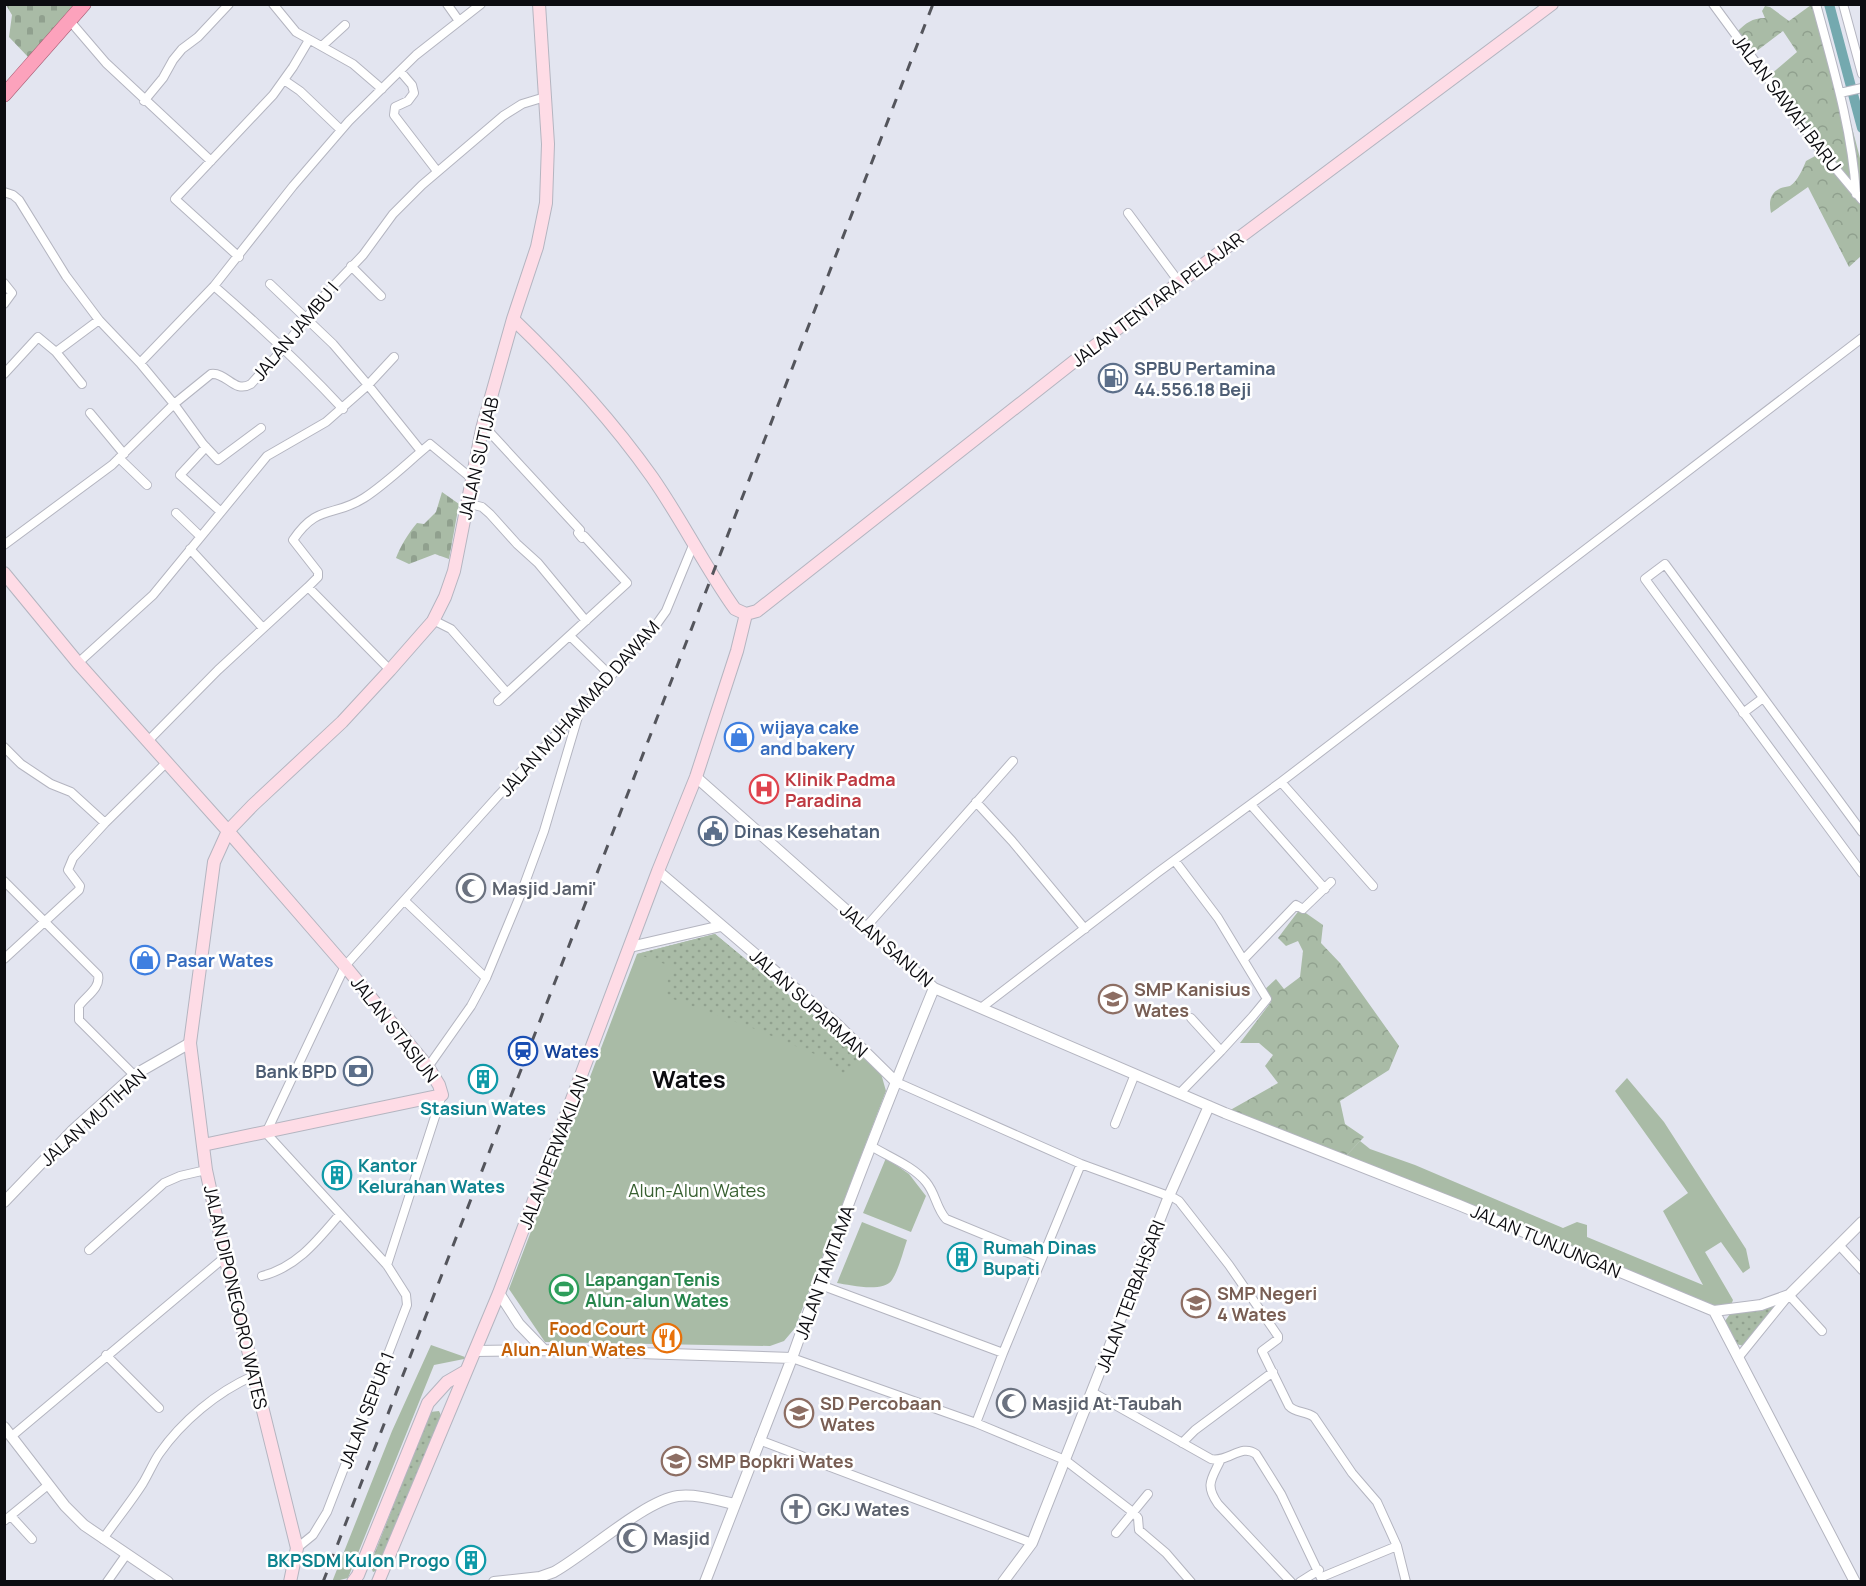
<svg xmlns="http://www.w3.org/2000/svg" width="1866" height="1586" viewBox="0 0 1866 1586" font-family="Manrope,sans-serif">
	<defs>
		<pattern id="forest-crowns" width="20" height="18" patternUnits="userSpaceOnUse" patternTransform="scale(1.5)"><rect width="20" height="18" fill="#a9bba6"/><path d="M2 6a3 3 0 1 1 6 0M12 15a3 3 0 1 1 6 0" fill="none" stroke="#90a08e"/></pattern>
		<pattern id="cemetery-stones" width="16" height="16" patternUnits="userSpaceOnUse" patternTransform="scale(1.5)"><rect width="16" height="16" fill="#a9bba6"/><path d="M2 7V4a2 2 0 0 1 4 0v3zM10 15v-3a2 2 0 0 1 4 0v3z" fill="#90a08e"/></pattern>
		<pattern id="garden-dots" width="8" height="8" patternUnits="userSpaceOnUse" patternTransform="scale(1.5)"><rect width="8" height="8" fill="#a9bba6"/><path d="M2 2h.1M6 6h.1" fill="none" stroke="#90a08e" stroke-width="1.8" stroke-linecap="round"/></pattern>
	</defs>
	<rect width="100%" height="100%" fill="#e3e5f0"/>
	<path fill="#a9bba6" d="M 715,934 L 880,1070 L 886,1091 L 795,1328 L 784,1341 L 770,1346 L 545,1342 L 509,1289 L 637,954 Z
		M 1627,1078 L 1664,1122 L 1746,1249 L 1750,1268 L 1743,1273 L 1721,1242 L 1705,1252 L 1733,1300 L 1731,1305 L 1714,1311 L 1343,1159 L 1360,1141 L 1370,1149 L 1415,1165 L 1563,1228 L 1577,1222 L 1587,1225 L 1587,1237 L 1703,1285 L 1663,1211 L 1688,1193 L 1615,1091 Z
		M 886,1158 L 909,1174 L 926,1196 L 911,1232 L 863,1213 Z
		M 862,1222 L 907,1240 C 903,1252 899,1269 892,1280 C 883,1293 850,1285 837,1283 Z
		M 431,1345 L 465,1357 L 464,1359 L 434,1365 L 348,1578 L 332,1582 L 392,1431 Z"/>
	<path fill="url(#forest-crowns)" d="M 1811,5 L 1820,5 L 1861,162 L 1861,196 L 1825,150 L 1770,75 L 1797,52 L 1783,31 L 1754,53 L 1737,32 C 1746,23 1752,18 1765,18 L 1762,11 L 1765,6 L 1770,7 L 1789,21 Z
		M 1817,155 L 1820,155 L 1861,205 L 1861,256 L 1849,267 L 1808,187 L 1771,213 C 1769,203 1769,193 1781,188 C 1783,187 1787,187 1790,186 C 1798,181 1803,168 1806,161 Z
		M 1300,909 L 1323,925 L 1321,943 L 1340,963 L 1399,1046 L 1389,1070 L 1340,1101 L 1345,1124 L 1364,1137 L 1343,1159 L 1225,1113 L 1278,1083 L 1265,1066 L 1273,1055 L 1259,1043 L 1240,1043 L 1271,1002 L 1263,991 L 1276,979 L 1284,989 L 1300,977 L 1303,951 L 1298,941 L 1286,946 L 1278,938 Z"/>
	<path fill="url(#cemetery-stones)" d="M 6,5 L 76,5 L 29,58 L 9,37 L 12,15 Z
		M 442,492 L 459,504 L 449,559 L 435,554 L 409,564 L 396,558 C 400,547 409,532 417,523 L 424,524 L 436,512 Z"/>
	<path fill="url(#garden-dots)" d="M 715,934 L 862,1056 L 844,1076 L 824,1058 L 755,1029 L 662,995 L 673,967 L 637,954 Z
		M 1776,1306 L 1744,1346 L 1736,1344 L 1725,1321 L 1730,1314 Z
		M 439,1411 L 442,1418 L 380,1569 L 373,1572 L 370,1565 L 430,1412 Z"/>
	<g fill="none" stroke-linecap="round" stroke-linejoin="round">
		<path stroke="#74a9af" stroke-width="10" d="M 1829,4 L 1862,128"/>
		<g stroke="#b4b5c0" stroke-width="10">
			<path id="minor" d="M 273,4 L 296,32 L 353,64 L 382,89
				M 447,4 L 459,21
				M 1713,4 L 1820,150 L 1862,200
				M 1816,4 C 1833,67 1852,129 1856,194
				M 1843,4 L 1862,74
				M 70,21 L 106,63 L 211,161
				M 322,46 L 345,25
				M 400,71 L 412,85 L 414,93 L 408,101 L 395,107 L 394,115 L 437,171
				M 284,80 L 300,91 L 341,130
				M 1840,93 L 1862,88
				M 144,101 L 163,78 L 173,60 L 182,49 L 198,37 L 229,4
				M 4,192 L 13,195 L 19,200 L 66,276 L 99,320 L 140,363
				M 1128,213 L 1179,282
				M 239,257 L 175,199 L 273,95 L 293,67 L 309,40
				M 351,266 L 381,296
				M 4,283 L 12,293 L 4,304
				M 214,286 C 259,325 303,366 343,409
				M 56,352 L 82,384
				M 394,357 L 368,385 L 421,451
				M 4,374 L 38,337 L 56,352 L 99,320
				M 90,413 L 124,454
				M 483,425 L 580,530 L 578,533 L 582,538 L 584,536 L 627,583 L 498,701
				M 261,428 L 218,460 L 203,444 L 174,404 L 140,363 L 214,286 L 293,186 L 349,121 L 416,55 L 481,4
				M 206,447 L 180,475 L 221,512
				M 119,458 L 147,485
				M 466,503 L 482,507 L 490,514 L 517,544 L 538,563 L 586,621
				M 176,513 L 200,536
				M 4,545 L 112,465 L 174,404 L 211,374 C 227,372 234,394 251,384 L 282,350 L 321,299 L 363,255 L 393,214 L 422,185 L 503,116 L 522,104 L 545,97
				M 190,549 L 263,628
				M 308,587 L 318,577 L 318,572 L 293,540 C 318,503 333,518 364,498 C 387,483 408,462 430,444 L 471,478
				M 433,620 L 451,629 L 507,693
				M 570,636 L 611,676
				M 78,663 L 153,595 L 267,456 L 326,422 L 368,385 L 333,344 L 270,284
				M 1743,713 L 1763,698
				M 148,741 L 218,670 L 308,587 L 390,670
				M 4,747 L 21,764 L 51,784 L 71,792 L 105,823
				M 1281,782 L 1373,886
				M 976,802 L 1012,841 L 1085,929
				M 1251,805 L 1325,889
				M 1862,832 L 1665,564 L 1645,579 L 1862,873
				M 1175,861 L 1218,918 L 1267,999 L 1253,1016 L 1221,1051
				M 4,881 L 98,975 C 101,988 86,996 79,1006 L 79,1020 L 134,1075
				M 405,901 L 486,978
				M 866,927 L 1013,761
				M 4,959 L 79,890 L 80,886 L 68,870 L 73,858 L 105,823 L 167,762
				M 1244,959 L 1296,905 L 1303,909 L 1331,882
				M 981,1008 L 1157,873 L 1281,782 L 1862,338
				M 428,1067 L 471,1006 L 486,978 L 520,896 L 544,831 L 579,713
				M 896,1082 L 1081,1164 L 1174,1198 L 1179,1201 L 1229,1265 L 1278,1336 L 1278,1339 L 1262,1351 L 1289,1406 C 1295,1413 1306,1411 1314,1417 L 1352,1473 L 1377,1502 L 1397,1546 L 1406,1582
				M 1180,1093 L 1221,1051 L 1191,1018
				M 1115,1124 L 1135,1074
				M 871,1146 C 889,1157 913,1166 926,1182 C 936,1194 936,1208 946,1219 L 1041,1258
				M 1839,1245 L 1862,1270
				M 89,1250 L 164,1183 L 180,1176 L 206,1170
				M 387,1265 L 442,1095
				M 262,1276 C 297,1267 317,1241 340,1214
				M 818,1284 L 1003,1353
				M 106,1355 L 159,1408
				M 792,1358 L 976,1423 L 1065,1460 L 1134,1513 L 1138,1518 L 1139,1530 L 1166,1553 L 1191,1582
				M 1738,1358 L 1789,1295 L 1822,1331
				M 1092,1392 L 1211,1459 C 1228,1463 1241,1443 1256,1454 L 1281,1494 L 1323,1582
				M 976,1423 L 1003,1353 L 1081,1164
				M 12,1436 L 225,1257
				M 759,1440 L 1032,1543
				M 1182,1443 L 1195,1430 L 1273,1372
				M 1220,1461 C 1211,1480 1205,1485 1218,1504 L 1291,1582
				M 11,1516 L 32,1539
				M 4,1521 L 48,1485
				M 1116,1533 L 1148,1494
				M 103,1539 C 116,1520 131,1502 143,1483 C 149,1473 153,1463 159,1454 C 182,1421 217,1392 253,1376
				M 297,1548 L 313,1535 L 327,1512 L 407,1305 L 406,1295 L 387,1265 L 266,1133 L 345,966 L 497,797 L 611,676 L 656,625 L 666,611 L 694,543
				M 1322,1577 L 1397,1546
				M 107,1582 L 126,1555
				M 1300,1582 L 1319,1570"/>
		</g>
		<g stroke="#b4b5c0" stroke-width="12">
			<path id="tertiary" d="M 696,777 L 934,988 L 1225,1113 L 1459,1205 L 1714,1311 L 1761,1305 L 1789,1295 L 1862,1222
				M 658,871 L 838,1025 L 896,1082
				M 630,947 L 721,926
				M 4,1202 L 73,1130 L 134,1075 L 190,1043
				M 499,1293 L 519,1324 L 544,1350 L 792,1358 C 836,1233 884,1110 934,988
				M 1714,1311 L 1855,1582
				M 475,1351 L 544,1350
				M 4,1427 L 65,1506 L 84,1525 L 168,1582
				M 494,1582 L 540,1577 L 554,1572 C 588,1553 644,1501 678,1496 C 697,1494 716,1500 734,1504
				M 705,1582 L 792,1358
				M 1003,1582 L 1032,1543 L 1169,1196 L 1209,1106"/>
		</g>
		<g stroke="#b4b5c0" stroke-width="14">
			<path id="secondary" d="M 513,319 C 564,368 611,419 652,477 C 682,520 705,567 735,609 L 746,614 L 757,611 L 1077,359 L 1552,4
				M 4,573 L 78,663 L 228,831 L 345,966 L 428,1067 L 439,1085 L 442,1095 L 203,1145
				M 290,1582 L 297,1548 L 225,1257 L 206,1170 L 190,1043 L 214,862 L 228,831 L 253,805 L 342,722 L 390,670 L 433,621 L 445,597 L 454,571 L 482,429 L 513,319 L 537,247 L 546,203 L 548,144 L 539,4
				M 353,1582 L 358,1575 L 428,1403 L 447,1382 L 466,1371
				M 378,1582 L 499,1293 L 658,871 L 696,777 L 737,651 L 746,614"/>
		</g>
		<g stroke="#a75e75" stroke-width="15">
			<path id="trunk" d="M 4,95 L 84,4"/>
		</g>
		<use href="#minor" stroke="#fff" stroke-width="8"/>
		<use href="#tertiary" stroke="#fff" stroke-width="10"/>
		<use href="#secondary" stroke="#fedce6" stroke-width="12"/>
		<use href="#trunk" stroke="#fca2bc" stroke-width="14"/>
		<path stroke="#54555c" stroke-width="3" stroke-dasharray="10 10" stroke-linecap="butt" d="M 323,1582 L 933,4"/>
	</g>
	<defs>
		<g id="fuel-ring" transform="scale(1.5)"><circle r="9.5" fill="#fff" stroke="#5c6f8a" stroke-width="1.5"/><path d="M-5.5-6h7V0h2V4h1.3V-2.5L3-4.5l.8-.8L6-3V5H2.5V1h-1V6h-7ZM-4.2-4.7v3.2H.2V-4.7Z" fill="#5c6f8a"/></g>
		<g id="shop-ring" transform="scale(1.5)"><circle r="9.5" fill="#fff" stroke="#3f7fe0" stroke-width="1.5"/><path d="M-5-2.5h2.3a2.7 3.5 0 0 1 5.4 0H5L5.5 6h-11ZM-1.5-2.5h3a1.5 2.3 0 0 0-3 0Z" fill="#3f7fe0"/></g>
		<g id="hospital-ring" transform="scale(1.5)"><circle r="9.5" fill="#fff" stroke="#e0444e" stroke-width="1.5"/><path d="M-5-5h3v3.5h4V-5h3V5h-3V1.5h-4V5h-3Z" fill="#e0444e"/></g>
		<g id="civic-ring" transform="scale(1.5)"><circle r="9.5" fill="#fff" stroke="#5c6f8a" stroke-width="1.5"/><path d="M-.6-6.5H3V-4.5H.6V-3L4-1V1h2V6H-6V1h2V-1L-.6-3ZM-1.2 2.5V6h2.4V2.5Z" fill="#5c6f8a"/></g>
		<g id="mosque-ring" transform="scale(1.5)"><circle r="9.5" fill="#fff" stroke="#6b7280" stroke-width="1.5"/><path d="M3.5-4.9A6 6 0 1 0 3.5 4.9A5 5 0 1 1 3.5-4.9Z" fill="#6b7280"/></g>
		<g id="school-ring" transform="scale(1.5)"><circle r="9.5" fill="#fff" stroke="#8d6e63" stroke-width="1.5"/><path d="M0-5L7-2L0 1L-7-2ZM-4 1L0 2.5L4 1V4Q0 6-4 4Z" fill="#8d6e63"/></g>
		<g id="station-ring" transform="scale(1.5)"><circle r="9.5" fill="#fff" stroke="#1a4fb4" stroke-width="1.5"/><path d="M-3-6H3Q5-6 5-4V2Q5 4 3 4L4.5 6H3L1.5 4h-3L-3 6H-4.5L-3 4Q-5 4-5 2V-4Q-5-6-3-6ZM-3.5-4v3h7v-3ZM-3.5 1v1.5H-2V1ZM2 1v1.5H3.5V1Z" fill="#1a4fb4"/></g>
		<g id="bank-ring" transform="scale(1.5)"><circle r="9.5" fill="#fff" stroke="#5c6f8a" stroke-width="1.5"/><path d="M-6-4H6V4H-6ZM0-2.3a2.3 2.3 0 1 0 0 4.6a2.3 2.3 0 1 0 0-4.6Z" fill="#5c6f8a"/></g>
		<g id="building-ring" transform="scale(1.5)"><circle r="9.5" fill="#fff" stroke="#0f9aa8" stroke-width="1.5"/><path d="M-4-6H4V6H1V3H-1V6H-4ZM-2.5-4.3h1.7v1.8h-1.7ZM.8-4.3h1.7v1.8H.8ZM-2.5-1h1.7V.8h-1.7ZM.8-1h1.7V.8H.8Z" fill="#0f9aa8"/></g>
		<g id="stadium-ring" transform="scale(1.5)"><circle r="9.5" fill="#fff" stroke="#2e9e5b" stroke-width="1.5"/><path d="M0-5a6.5 5 0 1 0 0 10a6.5 5 0 1 0 0-10ZM-3.5-1.8h7v3.6h-7Z" fill="#2e9e5b"/></g>
		<g id="restaurant-ring" transform="scale(1.5)"><circle r="9.5" fill="#fff" stroke="#e8710a" stroke-width="1.5"/><path d="M-5-6h1v4h1v-4h1v4h1v-4h1v5L-1.5 .5V6h-2V.5L-5-1ZM5-6V6H3V1.5H1.5Q1.5-4 5-6Z" fill="#e8710a"/></g>
		<g id="church-ring" transform="scale(1.5)"><circle r="9.5" fill="#fff" stroke="#6b7280" stroke-width="1.5"/><path d="M-1.2-6h2.4v3.5h3.3v2.4h-3.3V6h-2.4V-.1h-3.3v-2.4h3.3Z" fill="#6b7280"/></g>
	</defs>
	<g fill-rule="evenodd">
		<use href="#fuel-ring" x="1113" y="378"/>
		<use href="#shop-ring" x="739" y="737"/>
		<use href="#hospital-ring" x="764" y="789"/>
		<use href="#civic-ring" x="713" y="831"/>
		<use href="#mosque-ring" x="471" y="888"/>
		<use href="#shop-ring" x="145" y="960"/>
		<use href="#school-ring" x="1113" y="999"/>
		<use href="#station-ring" x="523" y="1051"/>
		<use href="#bank-ring" x="358" y="1071"/>
		<use href="#building-ring" x="483" y="1079"/>
		<use href="#building-ring" x="337" y="1175"/>
		<use href="#building-ring" x="962" y="1257"/>
		<use href="#stadium-ring" x="564" y="1289"/>
		<use href="#school-ring" x="1196" y="1303"/>
		<use href="#restaurant-ring" x="667" y="1338"/>
		<use href="#mosque-ring" x="1011" y="1403"/>
		<use href="#school-ring" x="799" y="1413"/>
		<use href="#school-ring" x="676" y="1461"/>
		<use href="#church-ring" x="796" y="1509"/>
		<use href="#mosque-ring" x="632" y="1538"/>
		<use href="#building-ring" x="471" y="1560"/>
	</g>
	<g text-anchor="middle" dominant-baseline="central" stroke-width="5" stroke-linejoin="round" paint-order="stroke">
		<g font-size="18" fill="#0c0c10" stroke="#fff">
			<text transform="translate(1787 103) rotate(53)">JALAN SAWAH BARU</text>
			<text transform="translate(1157 299) rotate(-37)">JALAN TENTARA PELAJAR</text>
			<text transform="translate(295 331) rotate(-50)">JALAN JAMBU I</text>
			<text transform="translate(478 458) rotate(-77)">JALAN SUTIJAB</text>
			<text transform="translate(579 708) rotate(-48)">JALAN MUHAMMAD DAWAM</text>
			<text transform="translate(887 945) rotate(41)">JALAN SANUN</text>
			<text transform="translate(809 1003) rotate(42)">JALAN SUPARMAN</text>
			<text transform="translate(395 1029) rotate(52)">JALAN STASIUN</text>
			<text transform="translate(93 1117) rotate(-42)">JALAN MUTIHAN</text>
			<text transform="translate(553 1152) rotate(-69)">JALAN PERWAKILAN</text>
			<text transform="translate(1546 1241) rotate(23)">JALAN TUNJUNGAN</text>
			<text transform="translate(824 1272) rotate(-70)">JALAN TAMTAMA</text>
			<text transform="translate(1130 1296) rotate(-69)">JALAN TERBAHSARI</text>
			<text transform="translate(236 1297) rotate(77)">JALAN DIPONEGORO WATES</text>
			<text transform="translate(366 1410) rotate(-69)">JALAN SEPUR 1</text>
		</g>
		<g font-size="18" font-weight="bold" fill="#4e5e75" stroke="#fff" text-anchor="start">
			<text x="1134" y="368">SPBU Pertamina<tspan x="1134" dy="21">44.556.18 Beji</tspan></text>
			<text x="734" y="831">Dinas Kesehatan</text>
			<text x="337" y="1071" text-anchor="end">Bank BPD</text>
		</g>
		<g font-size="18" font-weight="bold" fill="#366cbe" stroke="#fff" text-anchor="start">
			<text x="760" y="727">wijaya cake<tspan x="760" dy="21">and bakery</tspan></text>
			<text x="166" y="960">Pasar Wates</text>
		</g>
		<g font-size="18" font-weight="bold" fill="#be3a42" stroke="#fff" text-anchor="start">
			<text x="785" y="779">Klinik Padma<tspan x="785" dy="21">Paradina</tspan></text>
		</g>
		<g font-size="18" font-weight="bold" fill="#5b616d" stroke="#fff" text-anchor="start">
			<text x="492" y="888">Masjid Jami'</text>
			<text x="1032" y="1403">Masjid At-Taubah</text>
			<text x="817" y="1509">GKJ Wates</text>
			<text x="653" y="1538">Masjid</text>
		</g>
		<g font-size="18" font-weight="bold" fill="#785e54" stroke="#fff" text-anchor="start">
			<text x="1134" y="989">SMP Kanisius<tspan x="1134" dy="21">Wates</tspan></text>
			<text x="1217" y="1293">SMP Negeri<tspan x="1217" dy="21">4 Wates</tspan></text>
			<text x="820" y="1403">SD Percobaan<tspan x="820" dy="21">Wates</tspan></text>
			<text x="697" y="1461">SMP Bopkri Wates</text>
		</g>
		<g font-size="18" font-weight="bold" fill="#164399" stroke="#fff" text-anchor="start">
			<text x="544" y="1051">Wates</text>
		</g>
		<g font-size="18" font-weight="bold" fill="#0d838f" stroke="#fff" text-anchor="start">
			<text x="483" y="1108" text-anchor="middle">Stasiun Wates</text>
			<text x="358" y="1165">Kantor<tspan x="358" dy="21">Kelurahan Wates</tspan></text>
			<text x="983" y="1247">Rumah Dinas<tspan x="983" dy="21">Bupati</tspan></text>
			<text x="450" y="1560" text-anchor="end">BKPSDM Kulon Progo</text>
		</g>
		<g font-size="18" fill="#396132" stroke="#fff">
			<text x="697" y="1190">Alun-Alun Wates</text>
		</g>
		<g font-size="18" font-weight="bold" fill="#27864d" stroke="#fff" text-anchor="start">
			<text x="585" y="1279">Lapangan Tenis<tspan x="585" dy="21">Alun-alun Wates</tspan></text>
		</g>
		<g font-size="18" font-weight="bold" fill="#c56008" stroke="#fff" text-anchor="end">
			<text x="646" y="1328">Food Court<tspan x="646" dy="21">Alun-Alun Wates</tspan></text>
		</g>
		<g font-size="24" font-weight="bold" fill="#0c0c10" stroke="#fff">
			<text x="689" y="1078">Wates</text>
		</g>
	</g>
	<rect width="1866" height="1586" fill="none" stroke="#0c0c10" stroke-width="12"/>
</svg>
